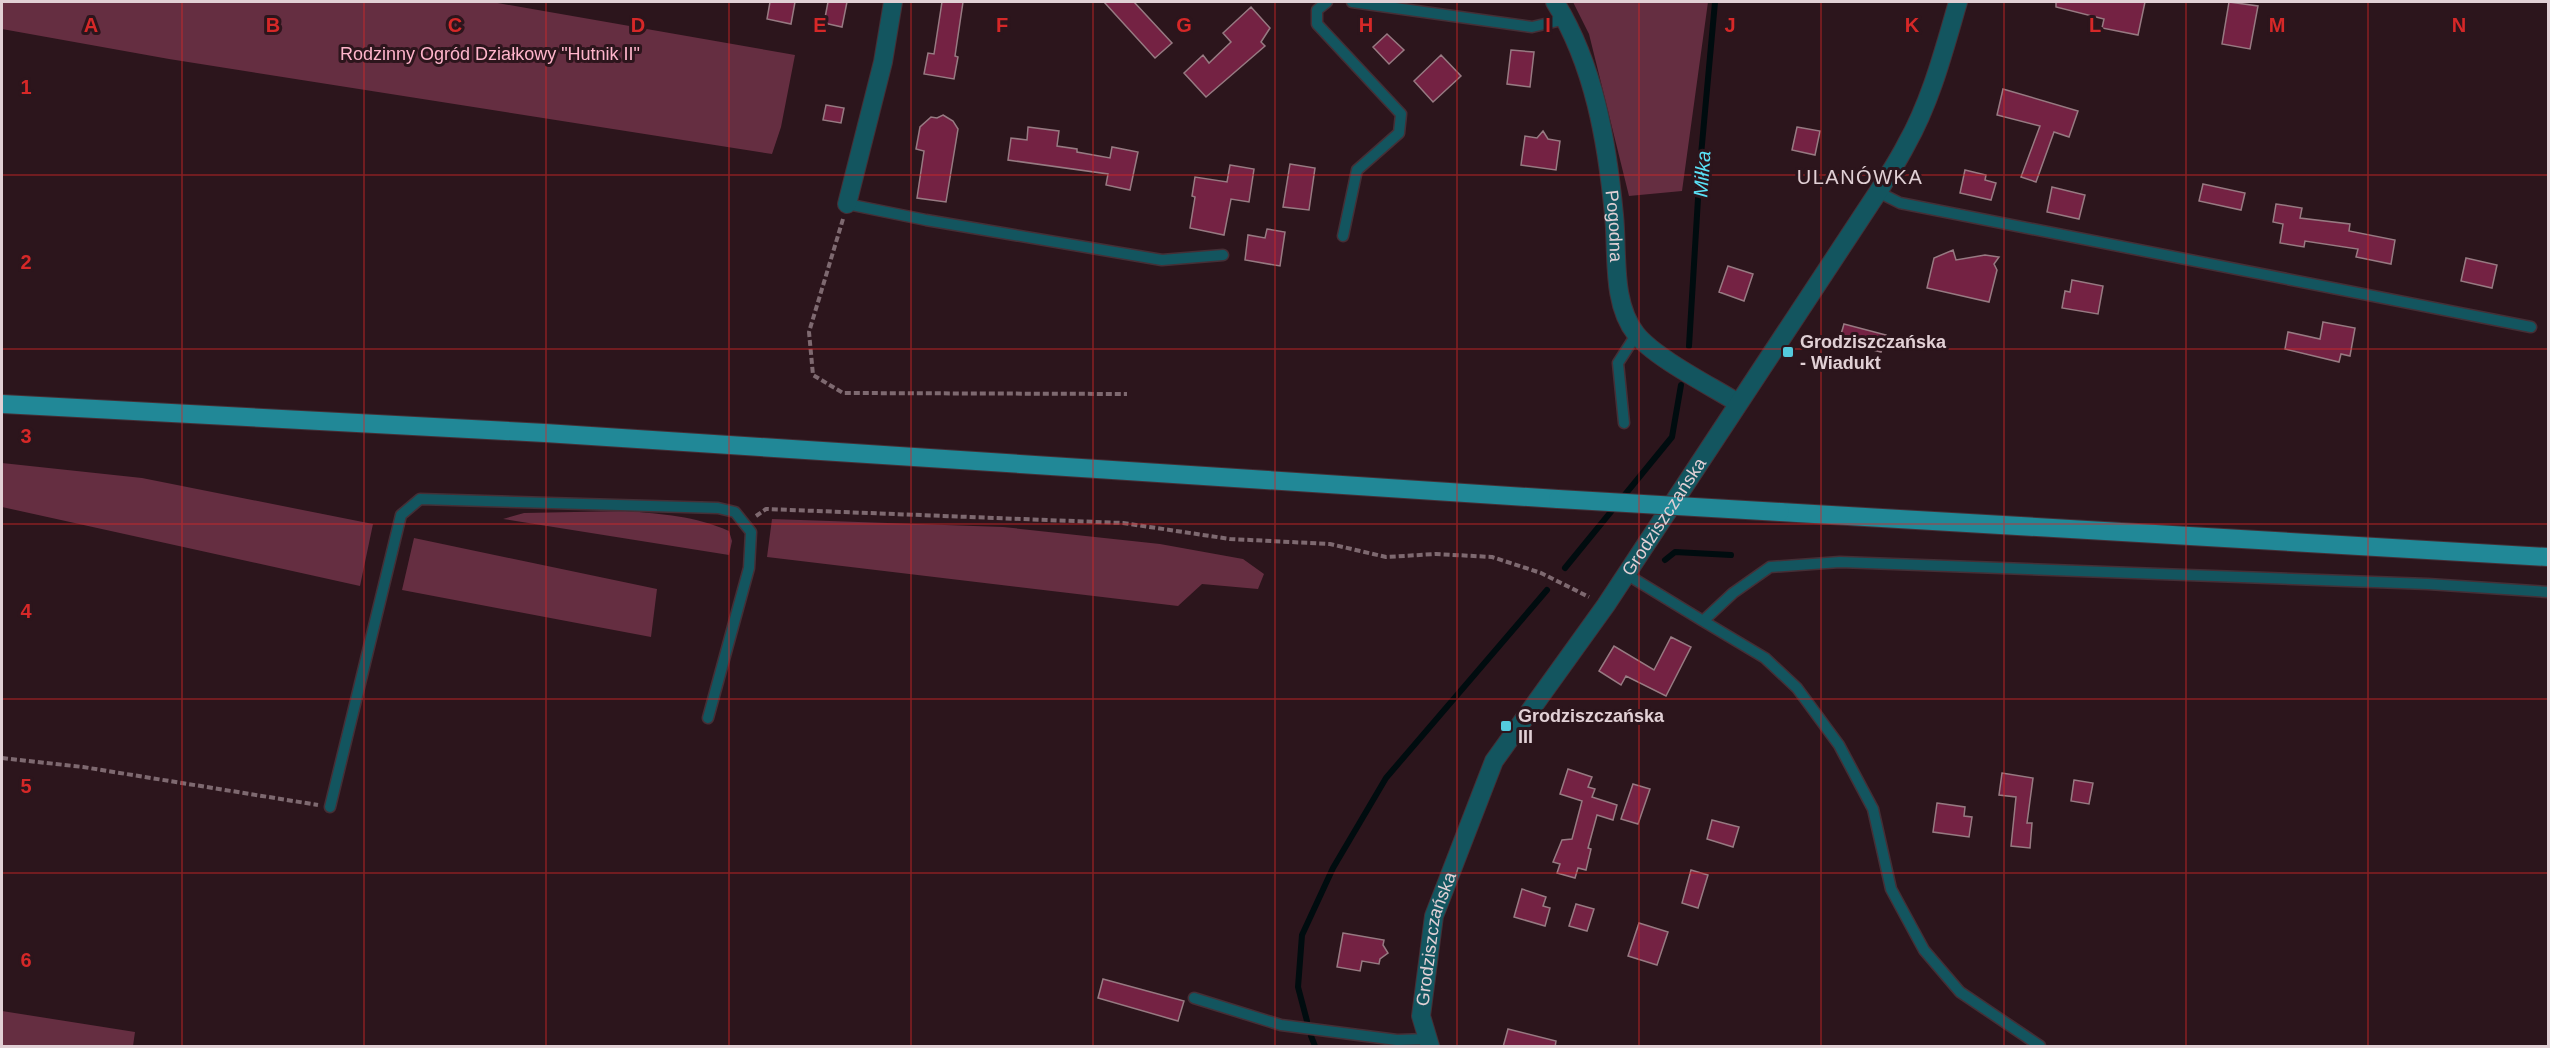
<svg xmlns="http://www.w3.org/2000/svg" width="2550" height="1048" viewBox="0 0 2550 1048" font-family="Helvetica,sans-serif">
	<rect width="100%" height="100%" fill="#2c151c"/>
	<path fill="#652e41" d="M 2,2 L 492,2 L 795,55 L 781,127 L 772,154 L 169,59 L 2,29 Z
		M 1573,2 L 1708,2 L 1682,191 L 1629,196 L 1589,34 Z
		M 2,463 L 142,478 L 373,524 L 360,586 L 2,507 Z
		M 626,511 C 662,514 695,516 729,531 L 732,541 L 729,555 L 503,519 L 524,513 Z
		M 772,519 L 1003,527 L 1160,544 L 1243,559 L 1264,574 L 1258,589 L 1202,584 L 1178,606 L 767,557 Z
		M 414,538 L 657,589 L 651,637 L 402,590 Z
		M 2,1011 L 135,1032 L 133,1046 L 2,1046 Z"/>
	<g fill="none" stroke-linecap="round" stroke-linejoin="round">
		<path stroke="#000c0f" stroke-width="6" d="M 1689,346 L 1700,166 L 1715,2
			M 1665,560 L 1675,552 L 1731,555
			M 1565,568 L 1672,437 L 1681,385
			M 1307,1021 L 1298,987 L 1302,935 L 1333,868 L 1386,778 L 1547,590
			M 1311,1036 L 1315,1046"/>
	</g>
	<path fill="#742243" stroke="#977a82" stroke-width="1.5" d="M 770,2 L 795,2 L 791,24 L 767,19 Z
		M 828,2 L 847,2 L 842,27 L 824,23 Z
		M 942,2 L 963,2 L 955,56 L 958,57 L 954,79 L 924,74 L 928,53 L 934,54 Z
		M 1104,2 L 1134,2 L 1172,43 L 1155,58 Z
		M 2056,2 L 2145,2 L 2138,35 L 2102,28 L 2104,19 L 2056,7 Z
		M 2229,2 L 2258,6 L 2250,49 L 2222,44 Z
		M 1251,7 L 1270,28 L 1261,42 L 1265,46 L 1206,97 L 1184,73 L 1203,55 L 1209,63 L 1231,42 L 1223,33 Z
		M 1387,34 L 1404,50 L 1389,64 L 1373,47 Z
		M 1511,50 L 1534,52 L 1530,87 L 1507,84 Z
		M 1441,55 L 1461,76 L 1433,102 L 1414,81 Z
		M 2003,89 L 2078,111 L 2069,137 L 2054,132 L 2036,182 L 2021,177 L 2040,126 L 1997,115 Z
		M 826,105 L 844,108 L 841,123 L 823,120 Z
		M 943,115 L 953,121 L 958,129 L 946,202 L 917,198 L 924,151 L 916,149 L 920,127 L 931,117 L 937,118 Z
		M 1028,127 L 1059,131 L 1057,146 L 1077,149 L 1077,152 L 1110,158 L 1112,147 L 1138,152 L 1130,190 L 1106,185 L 1108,174 L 1008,160 L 1011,138 L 1027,140 Z
		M 1797,127 L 1820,131 L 1815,155 L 1792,150 Z
		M 1543,131 L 1548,139 L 1560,141 L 1556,170 L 1521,165 L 1525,136 L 1537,138 Z
		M 1290,164 L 1315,168 L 1309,210 L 1283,207 Z
		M 1230,165 L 1254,169 L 1249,202 L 1231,199 L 1224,235 L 1190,228 L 1195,197 L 1192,196 L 1195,177 L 1227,182 Z
		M 1965,170 L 1986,175 L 1985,180 L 1996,183 L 1991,200 L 1960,193 Z
		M 2203,184 L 2245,193 L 2241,210 L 2199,201 Z
		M 2052,187 L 2085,195 L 2079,219 L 2047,212 Z
		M 2276,204 L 2302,208 L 2300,218 L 2350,224 L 2349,231 L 2395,240 L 2391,264 L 2356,257 L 2358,249 L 2305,241 L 2304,247 L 2280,243 L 2283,224 L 2273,222 Z
		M 1267,229 L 1285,232 L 1280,266 L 1245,260 L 1248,235 L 1265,238 Z
		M 1953,250 L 1956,260 L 1985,255 L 1999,257 L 1994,264 L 1997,270 L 1989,302 L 1927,288 L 1934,258 Z
		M 2466,258 L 2497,265 L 2492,288 L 2461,281 Z
		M 1728,266 L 1753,274 L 1744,301 L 1719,292 Z
		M 2072,280 L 2103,286 L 2098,314 L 2062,308 L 2065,291 L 2070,292 Z
		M 2323,322 L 2355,328 L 2350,356 L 2341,354 L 2339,362 L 2285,349 L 2288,332 L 2320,339 Z
		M 1844,324 L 1886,335 L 1881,352 L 1839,341 Z
		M 1671,637 L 1691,647 L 1666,696 L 1626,676 L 1621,685 L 1599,671 L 1614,646 L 1654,670 Z
		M 1568,769 L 1592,777 L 1588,787 L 1595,789 L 1592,797 L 1617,805 L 1613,820 L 1597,815 L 1588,848 L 1591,849 L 1586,870 L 1578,868 L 1575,878 L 1557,873 L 1560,864 L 1553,862 L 1562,840 L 1572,839 L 1582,801 L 1560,794 Z
		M 2002,773 L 2033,778 L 2027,823 L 2032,823 L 2030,848 L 2011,846 L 2016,797 L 1999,795 Z
		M 2074,780 L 2093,783 L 2089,804 L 2071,801 Z
		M 1633,784 L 1650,789 L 1638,824 L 1621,819 Z
		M 1937,803 L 1965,807 L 1964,816 L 1972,817 L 1969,837 L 1933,832 Z
		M 1712,820 L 1739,827 L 1733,847 L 1707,839 Z
		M 1691,870 L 1708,875 L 1698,908 L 1682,903 Z
		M 1522,889 L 1546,897 L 1543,906 L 1550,908 L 1545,926 L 1514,917 Z
		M 1576,904 L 1594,909 L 1587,931 L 1569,926 Z
		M 1639,923 L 1668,932 L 1657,965 L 1628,956 Z
		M 1343,933 L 1384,940 L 1383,945 L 1388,953 L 1380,959 L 1379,964 L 1362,961 L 1360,971 L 1337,967 Z
		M 1103,979 L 1184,1001 L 1178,1021 L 1098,998 Z
		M 1508,1029 L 1556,1041 L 1555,1047 L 1503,1047 Z"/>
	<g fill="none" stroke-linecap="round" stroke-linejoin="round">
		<g stroke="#452f36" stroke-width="13">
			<path id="lane" d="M 1327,2 L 1317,10 L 1317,24 L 1401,114 L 1399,133 L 1357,170 L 1343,236
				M 1352,2 L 1532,27 L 1566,19
				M 1878,192 L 1900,203 L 2531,327
				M 847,204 L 926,220 L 1162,260 L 1223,255
				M 1624,423 L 1618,363 L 1636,335
				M 1626,574 L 1703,621
				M 330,807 L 401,515 L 420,499 L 718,508 L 735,512 L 751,532 L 749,568 L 708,718
				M 1194,998 L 1281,1025 L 1397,1040 L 1428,1039
				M 2040,1046 L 1960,992 L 1924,950 L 1891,889 L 1873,809 L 1839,745 L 1797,688 L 1765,658 L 1703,621 L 1733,593 L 1770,567 L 1840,562 L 2428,584 L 2548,592"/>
		</g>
		<g stroke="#452f36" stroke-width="20">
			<g id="street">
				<path id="s1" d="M 1555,2 C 1594,65 1607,141 1614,215 C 1618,252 1611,303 1636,334 C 1655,358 1711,386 1738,403"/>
				<path d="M 847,204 L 883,62 L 893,2"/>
				<path id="s2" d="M 1430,1046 L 1421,1016 L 1434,916 L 1494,761 L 1606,605 L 1878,192 C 1887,177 1898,161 1906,145 C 1931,101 1944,50 1958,2"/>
			</g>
		</g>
		<g stroke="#452f36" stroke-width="20">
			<path id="primary" d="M 2,404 L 545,433 L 1558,499
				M 1780,512 L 2548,557"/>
		</g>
		<path stroke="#7e6970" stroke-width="4" stroke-dasharray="6 3" stroke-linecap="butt" d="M 843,219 L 809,332 L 813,375 L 843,393 L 1127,394
			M 756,516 L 766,509 L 1123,523 L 1230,539 L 1330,544 L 1386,557 L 1436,554 L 1492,557 L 1541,573 L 1589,597
			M 2,758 L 83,767 L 318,805"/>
		<use href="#lane" stroke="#13555f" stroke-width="10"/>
		<use href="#street" stroke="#13555f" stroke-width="18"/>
		<use href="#primary" stroke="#218897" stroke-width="18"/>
		<g stroke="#452f36" stroke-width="20" stroke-linecap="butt">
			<path id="primary-bridge" d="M 1558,499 L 1780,512"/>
		</g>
		<use href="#primary-bridge" stroke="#218897" stroke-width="18"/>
	</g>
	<path fill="none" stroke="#d62828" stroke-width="1.5" stroke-opacity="0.55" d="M 182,2 L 182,1046M 364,2 L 364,1046M 546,2 L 546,1046M 729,2 L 729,1046M 911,2 L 911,1046M 1093,2 L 1093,1046M 1275,2 L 1275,1046M 1457,2 L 1457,1046M 1639,2 L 1639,1046M 1821,2 L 1821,1046M 2004,2 L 2004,1046M 2186,2 L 2186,1046M 2368,2 L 2368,1046M 2,175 L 2548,175M 2,349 L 2548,349M 2,524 L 2548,524M 2,699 L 2548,699M 2,873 L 2548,873"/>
	<g fill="#54cadd" stroke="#2c151c" stroke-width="2">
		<rect x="1782" y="346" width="12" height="12" rx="3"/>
		<rect x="1500" y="720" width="12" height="12" rx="3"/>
	</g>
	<g text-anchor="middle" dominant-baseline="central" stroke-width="6" stroke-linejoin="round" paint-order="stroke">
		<g font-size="18" fill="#ffb5cb" stroke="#2c151c">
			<text x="490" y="54">Rodzinny Ogród Działkowy "Hutnik II"</text>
		</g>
		<g font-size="18" fill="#e1d0d5" stroke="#2c151c">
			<text stroke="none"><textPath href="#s1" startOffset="234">Pogodna</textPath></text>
			<text stroke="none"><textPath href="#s2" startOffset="596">Grodziszczańska</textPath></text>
			<text stroke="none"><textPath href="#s2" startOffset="110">Grodziszczańska</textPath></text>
		</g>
		<g font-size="18" font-weight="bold" fill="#e1d0d5" stroke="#2c151c" text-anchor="start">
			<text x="1800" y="342">Grodziszczańska<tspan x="1800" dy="21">- Wiadukt</tspan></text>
			<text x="1518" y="716">Grodziszczańska<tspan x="1518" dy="21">III</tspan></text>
		</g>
		<g font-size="20" font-style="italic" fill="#5ae1f6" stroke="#2c151c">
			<text transform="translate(1702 174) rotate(-86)">Miłka</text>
		</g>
		<g font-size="20" letter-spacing="1.5" fill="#e1d0d5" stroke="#2c151c">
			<text x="1860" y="177">ULANÓWKA</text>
		</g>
	</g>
	<g font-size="20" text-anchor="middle" font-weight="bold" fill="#d62828" stroke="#2c151c" stroke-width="6" stroke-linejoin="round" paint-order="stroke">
		<text x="91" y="32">A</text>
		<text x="273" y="32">B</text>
		<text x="455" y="32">C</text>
		<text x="638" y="32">D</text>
		<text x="820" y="32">E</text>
		<text x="1002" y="32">F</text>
		<text x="1184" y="32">G</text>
		<text x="1366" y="32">H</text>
		<text x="1548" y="32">I</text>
		<text x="1730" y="32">J</text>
		<text x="1912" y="32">K</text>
		<text x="2095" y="32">L</text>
		<text x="2277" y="32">M</text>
		<text x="2459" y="32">N</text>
		<text x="26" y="94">1</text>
		<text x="26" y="269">2</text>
		<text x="26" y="443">3</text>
		<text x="26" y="618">4</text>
		<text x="26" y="793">5</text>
		<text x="26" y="967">6</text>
	</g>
	<rect width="2550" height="1048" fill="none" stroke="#e1d0d5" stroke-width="6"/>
</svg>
